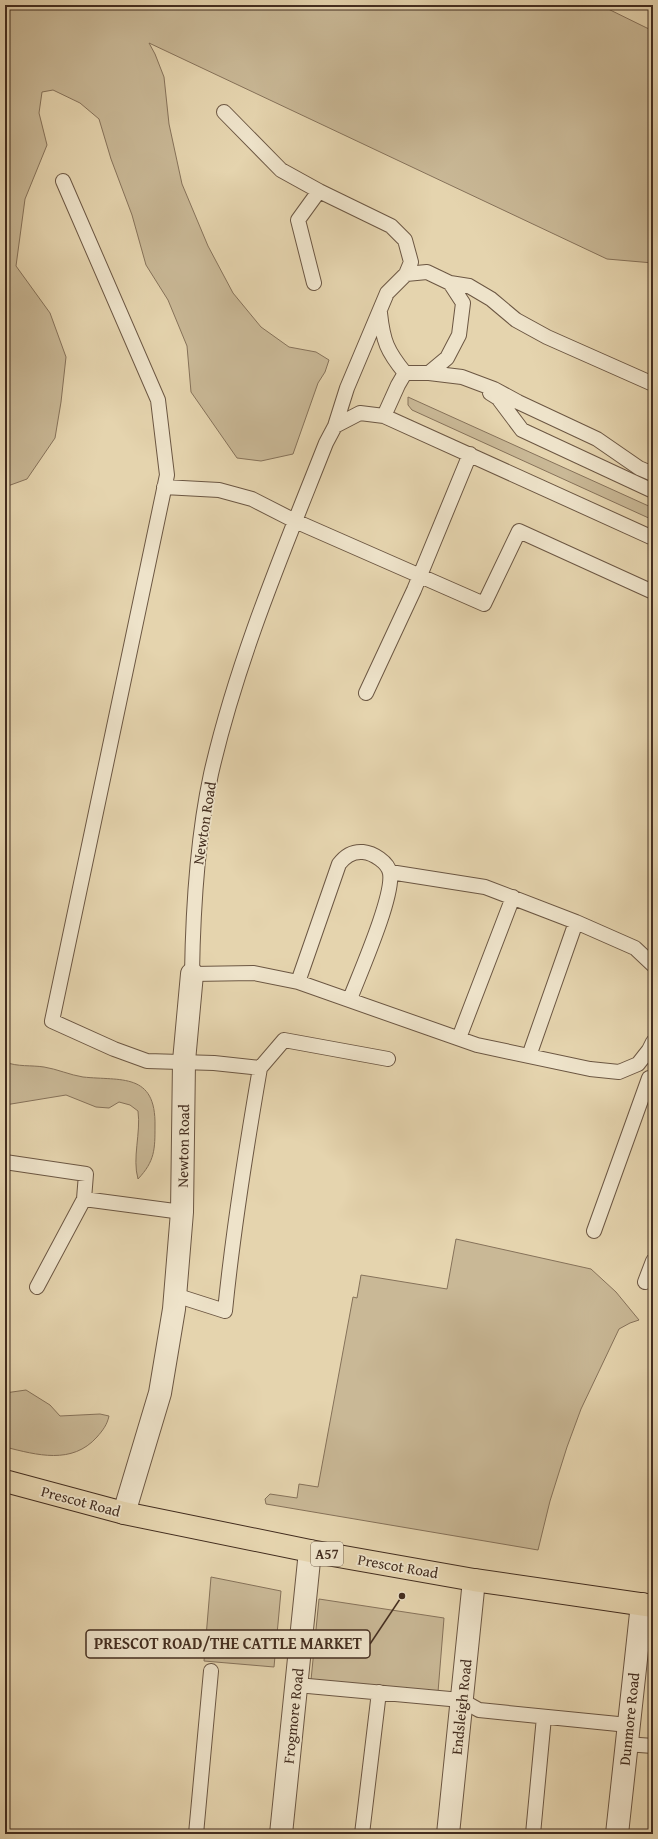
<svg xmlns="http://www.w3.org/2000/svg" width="658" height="1839" viewBox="0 0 658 1839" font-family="'Gentium Book Plus',serif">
	<rect width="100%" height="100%" fill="#e5d4ae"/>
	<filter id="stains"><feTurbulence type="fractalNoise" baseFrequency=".005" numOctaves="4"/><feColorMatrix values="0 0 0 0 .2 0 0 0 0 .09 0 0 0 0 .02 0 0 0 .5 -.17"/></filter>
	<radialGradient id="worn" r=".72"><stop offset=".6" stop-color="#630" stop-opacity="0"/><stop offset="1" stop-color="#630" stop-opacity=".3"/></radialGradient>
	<path fill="#c9b896" stroke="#86725a" d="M 10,5 L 600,5 L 653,31 L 653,263 L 607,259 L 149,43 L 155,54 L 164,77 L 169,124 L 182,184 L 208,246 L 233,293 L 261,327 L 289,347 L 316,352 L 329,360 L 325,372 L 318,383 L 293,454 L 261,461 L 237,458 L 191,392 L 187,346 L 168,300 L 146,265 L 132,215 L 111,159 L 99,119 L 80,103 L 53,90 L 42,92 L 39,113 L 47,145 L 25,199 L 16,266 L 50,313 L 66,357 L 61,402 L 55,438 L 27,479 L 5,487 L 5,54 Z
		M 408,397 L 653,508 L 653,520 L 412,410 L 408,405 Z
		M 5,1062 C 18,1067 31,1065 44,1067 C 57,1069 70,1075 83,1077 C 121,1081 156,1072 155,1126 C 155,1149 155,1161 138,1179 C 132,1158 141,1133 138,1111 L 130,1105 L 119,1102 L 109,1108 L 96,1107 L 66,1095 L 5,1105 Z
		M 456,1239 L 591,1269 L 616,1292 L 639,1320 L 630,1323 L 619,1329 L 581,1409 L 567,1447 L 550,1501 L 538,1550 L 266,1504 L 265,1499 L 270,1494 L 297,1498 L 299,1484 L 318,1487 L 353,1297 L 357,1298 L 361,1275 L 447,1289 Z
		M 26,1390 L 50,1405 L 60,1416 L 100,1414 L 109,1416 C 107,1425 103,1430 97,1437 C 72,1465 37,1455 5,1447 L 5,1393 Z
		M 211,1577 L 281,1591 L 274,1667 L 204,1661 Z
		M 319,1599 L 444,1618 L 438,1692 L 311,1680 Z"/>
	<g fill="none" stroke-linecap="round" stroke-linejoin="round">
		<g stroke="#6c5743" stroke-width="16">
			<path id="service" d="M 224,112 L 281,170 L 319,191
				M 63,181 L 158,400 L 167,475 L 52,1021 L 114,1049 L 147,1061 L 214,1063 L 260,1068 C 246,1149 233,1230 225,1311 L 175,1295
				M 314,283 L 298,220 L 319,191 L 391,226 L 405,240 L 411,262 L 406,274
				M 450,283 L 469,286 L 491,299 L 516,320 L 547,337 L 653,384
				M 380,313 C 383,341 387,351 405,373
				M 429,373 L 462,377 L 494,389 L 518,402 L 597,439 L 639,468 L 653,474
				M 490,393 L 498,398 L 522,430 L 653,491
				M 335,426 L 347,388 L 387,293 L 406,274 L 427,272 L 450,283 L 463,303 L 459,335 L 447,358 L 429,373 L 405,373 L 398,385 L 384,416
				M 164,487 L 219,490 L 252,499 L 295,521 L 484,604 L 519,531 L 653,592
				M 653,538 L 384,416 L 360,413 L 335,426 L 326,443 C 283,552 237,660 211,774 C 197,839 193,907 192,974 L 254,973 L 298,982 L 477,1045 L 590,1069 L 619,1072 L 638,1064 L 649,1050 L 653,1042
				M 366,693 L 414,590 L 470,454
				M 390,872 L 485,887 L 576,922 L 635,948 L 653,965
				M 298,982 L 339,864 C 345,856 352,851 363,852 C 373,853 388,862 390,873 C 394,896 360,973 350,999
				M 459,1038 L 513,897
				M 529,1056 L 576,922
				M 260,1068 L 284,1040 L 388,1059
				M 5,1162 L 86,1174 L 84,1199
				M 594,1231 L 649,1078
				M 645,1282 L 653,1261
				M 37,1287 L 84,1199 L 182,1212
				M 297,1685 L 461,1700 L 479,1710 L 628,1725
				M 626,1744 L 653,1746
				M 196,1834 L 211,1671
				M 362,1834 L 379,1692
				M 533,1834 L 544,1717"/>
		</g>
		<g stroke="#6c5743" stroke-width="24">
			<path id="minor" d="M 124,1513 L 160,1393 L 174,1309 L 182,1212 L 184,1061 L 192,974
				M 281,1834 L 310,1551
				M 448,1834 L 474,1580
				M 617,1834 L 642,1604"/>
		</g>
		<g stroke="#432d1f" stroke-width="24">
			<path id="primary" d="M 5,1481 L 124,1513 L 310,1551 L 474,1580 L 653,1606"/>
		</g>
		<use href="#service" stroke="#eee3ca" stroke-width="14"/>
		<use href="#minor" stroke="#eee3ca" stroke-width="22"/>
		<use href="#primary" stroke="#e5d4ae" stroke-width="22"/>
	</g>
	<g text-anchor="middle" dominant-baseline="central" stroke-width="3.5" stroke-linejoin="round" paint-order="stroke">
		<rect fill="#eee3ca" stroke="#766452" stroke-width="1" x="311" y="1542" width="32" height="24" rx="3"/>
		<g font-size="14" font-weight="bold" fill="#432d1f">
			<text x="327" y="1554">A57</text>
		</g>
		<g font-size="15" fill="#432d1f" stroke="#eee3ca">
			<text transform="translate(204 823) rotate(-81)">Newton Road</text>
			<text transform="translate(183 1146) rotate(-89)">Newton Road</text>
			<text transform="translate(81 1501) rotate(15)">Prescot Road</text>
			<text transform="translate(398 1566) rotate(10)">Prescot Road</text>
			<text transform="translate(461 1707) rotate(-84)">Endsleigh Road</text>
			<text transform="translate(293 1716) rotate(-84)">Frogmore Road</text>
			<text transform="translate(629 1719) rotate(-84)">Dunmore Road</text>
		</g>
	</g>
	<path fill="none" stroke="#432d1f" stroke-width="1.5" d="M402 1596L370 1644"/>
	<circle fill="#432d1f" stroke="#eee3ca" stroke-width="1.5" cx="402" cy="1596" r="4"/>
	<rect fill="#eee3ca" stroke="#432d1f" stroke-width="1.5" x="86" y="1630" width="284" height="28" rx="4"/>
	<g font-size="16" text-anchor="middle" font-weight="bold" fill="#432d1f">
		<text x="228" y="1649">PRESCOT ROAD/THE CATTLE MARKET</text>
	</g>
	<rect width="658" height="1839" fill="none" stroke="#e5d4ae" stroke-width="20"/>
	<rect x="6" y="6" width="646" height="1827" fill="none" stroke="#432d1f" stroke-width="2"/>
	<rect x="10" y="10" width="638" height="1819" fill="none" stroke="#432d1f"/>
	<rect width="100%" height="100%" filter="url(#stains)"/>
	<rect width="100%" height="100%" fill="url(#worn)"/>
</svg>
